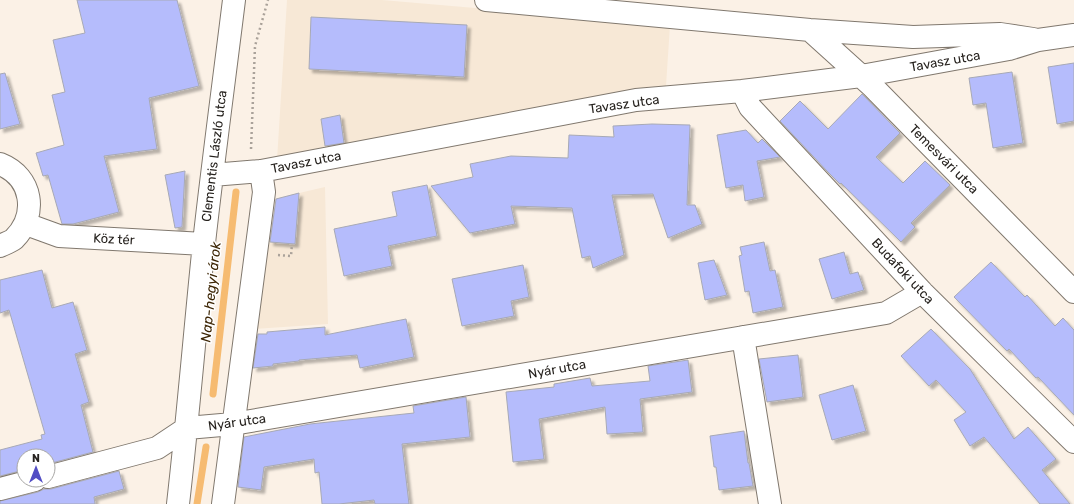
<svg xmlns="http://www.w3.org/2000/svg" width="1074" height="504" viewBox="0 0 1074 504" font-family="Rubik,sans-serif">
	<defs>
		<filter id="shadow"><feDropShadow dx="3.5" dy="3.5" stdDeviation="1" flood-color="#0004"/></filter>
	</defs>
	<rect width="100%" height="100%" fill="#fbf1e6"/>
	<path fill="#f7e8d6" d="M 287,0 L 382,0 L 670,25 L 666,86 L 645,88 L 277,160 Z
		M 325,187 L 328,324 L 254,329 L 269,200 Z"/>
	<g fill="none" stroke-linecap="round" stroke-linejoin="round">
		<path stroke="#f6bb71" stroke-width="7" d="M 213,394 L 236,192
			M 197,504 L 206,447"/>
	</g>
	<path fill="#b5bcfc" stroke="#a7a9b5" filter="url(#shadow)" d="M 77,0 L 177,0 L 199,86 L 149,98 L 157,149 L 104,156 L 119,212 L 73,224 L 62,224 L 48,175 L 43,176 L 36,153 L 64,145 L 52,95 L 65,92 L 53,40 L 85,33 Z
		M 311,17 L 467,25 L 464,77 L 309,69 Z
		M 1074,63 L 1074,121 L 1057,124 L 1048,67 Z
		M 1012,72 L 1023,143 L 993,148 L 986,103 L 973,105 L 969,78 Z
		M 5,73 L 20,124 L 0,129 L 0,74 Z
		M 862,94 L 900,133 L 876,157 L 903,183 L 925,161 L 950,185 L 911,223 L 915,227 L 901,242 L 841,183 L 840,184 L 827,171 L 780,121 L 800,101 L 828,129 Z
		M 340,115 L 344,143 L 325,146 L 321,119 Z
		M 652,124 L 690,125 L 687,205 L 695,205 L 702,224 L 668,238 L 653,194 L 612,195 L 624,255 L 593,268 L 590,256 L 582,258 L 572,208 L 511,206 L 515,224 L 470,233 L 431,186 L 473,177 L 470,164 L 511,156 L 568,158 L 569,135 L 614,137 L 613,126 Z
		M 746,130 L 758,143 L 762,139 L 780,157 L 757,161 L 764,197 L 745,201 L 743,185 L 726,188 L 717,135 Z
		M 185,171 L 182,227 L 175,228 L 165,175 Z
		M 427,185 L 437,236 L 388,246 L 392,266 L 344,276 L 334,229 L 397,216 L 392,192 Z
		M 299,193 L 295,244 L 270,242 L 276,199 Z
		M 764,242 L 770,271 L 775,270 L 783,307 L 753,313 L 749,291 L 745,292 L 739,256 L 742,255 L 740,247 Z
		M 844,252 L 850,274 L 858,272 L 864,290 L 832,299 L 819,259 Z
		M 714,260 L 727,295 L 705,300 L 698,263 Z
		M 991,262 L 1025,297 L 1027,295 L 1055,326 L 1063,318 L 1074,330 L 1074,415 L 1038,377 L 1036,378 L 1009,349 L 1007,351 L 954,297 Z
		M 523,265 L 529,297 L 511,301 L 514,316 L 462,326 L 452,279 Z
		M 42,270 L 52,308 L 73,302 L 87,350 L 75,354 L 89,402 L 81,405 L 93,452 L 48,464 L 48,456 L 24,456 L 24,470 L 0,476 L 0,450 L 42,439 L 41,435 L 45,434 L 9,310 L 0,313 L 0,280 Z
		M 406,319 L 414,357 L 360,368 L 357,355 L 299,360 L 299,361 L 273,364 L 273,366 L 253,368 L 258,334 L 267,334 L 267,332 L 325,327 L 325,335 Z
		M 931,329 L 970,369 L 1014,439 L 1028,427 L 1056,459 L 1042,470 L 1070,504 L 1040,504 L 984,437 L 970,446 L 954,420 L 966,412 L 936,380 L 929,386 L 901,356 Z
		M 798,355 L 803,397 L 767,402 L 759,359 Z
		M 688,360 L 692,392 L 640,399 L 643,432 L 607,434 L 605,407 L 539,419 L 544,459 L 513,462 L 506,392 L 554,387 L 554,384 L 590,378 L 592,386 L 650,381 L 648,366 Z
		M 853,385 L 866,431 L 832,440 L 819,395 Z
		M 466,397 L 470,437 L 402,444 L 409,504 L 375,504 L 374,500 L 339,504 L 322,504 L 319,472 L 315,473 L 314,459 L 264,467 L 261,490 L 238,487 L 244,437 L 310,424 L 414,413 L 413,406 Z
		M 744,431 L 748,463 L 749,463 L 753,486 L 719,490 L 716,467 L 714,467 L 710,436 Z
		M 119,471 L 124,489 L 94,497 L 95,504 L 0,504 L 0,501 L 38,492 L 44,489 L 51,489 Z"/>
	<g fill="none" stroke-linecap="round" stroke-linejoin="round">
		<g stroke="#80786e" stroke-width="24">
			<path id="minor" d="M 486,0 L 810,30 L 913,37 L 1000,34 L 1033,39
				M 810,30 L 872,86 L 1074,292
				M 742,91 L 750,107 L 922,292 L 1074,442
				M 0,164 C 33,177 38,215 14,239 C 10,242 4,244 0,246
				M 212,175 L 261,171 L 636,100 L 742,91 L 861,76 L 1009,49 L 1038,40 L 1074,35
				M 26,224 L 59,236 L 204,244
				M 743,337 L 770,504
				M 48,477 L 157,448 L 187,428 L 233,424 L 886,313 L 922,292
				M 0,489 L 35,480
				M 178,504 C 188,417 195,330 204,243 C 213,162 224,81 234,0
				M 223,504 L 264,192 L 261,171"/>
		</g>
		<path stroke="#aaa29a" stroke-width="2.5" stroke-dasharray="2 3" stroke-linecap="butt" d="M 251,149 L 255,46 L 268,0
			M 278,255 L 291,256 L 292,244"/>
		<use href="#minor" stroke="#fff" stroke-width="22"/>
	</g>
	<g text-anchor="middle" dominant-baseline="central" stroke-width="3" stroke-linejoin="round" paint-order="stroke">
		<g font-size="13" fill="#26221e" stroke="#fff">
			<text transform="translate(945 61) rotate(-10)">Tavasz utca</text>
			<text transform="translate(624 104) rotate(-8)">Tavasz utca</text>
			<text transform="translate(214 156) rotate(-83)">Clementis László utca</text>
			<text transform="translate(944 159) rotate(45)">Temesvári utca</text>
			<text transform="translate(306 162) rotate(-11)">Tavasz utca</text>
			<text transform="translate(114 239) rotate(3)">Köz tér</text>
			<text transform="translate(903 271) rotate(47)">Budafoki utca</text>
			<text transform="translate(557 369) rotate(-10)">Nyár utca</text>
			<text transform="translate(237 422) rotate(-8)">Nyár utca</text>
		</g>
		<g font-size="14" font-style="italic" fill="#3d2605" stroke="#fff">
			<text transform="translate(211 292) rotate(-84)">Nap-hegyi árok</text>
		</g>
	</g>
	<g transform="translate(36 468)"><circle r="19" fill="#ffffff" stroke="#a8a7a5"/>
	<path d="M0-3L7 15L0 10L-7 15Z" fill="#524dc4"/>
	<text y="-6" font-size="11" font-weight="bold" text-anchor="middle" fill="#26221e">N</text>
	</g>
</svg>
